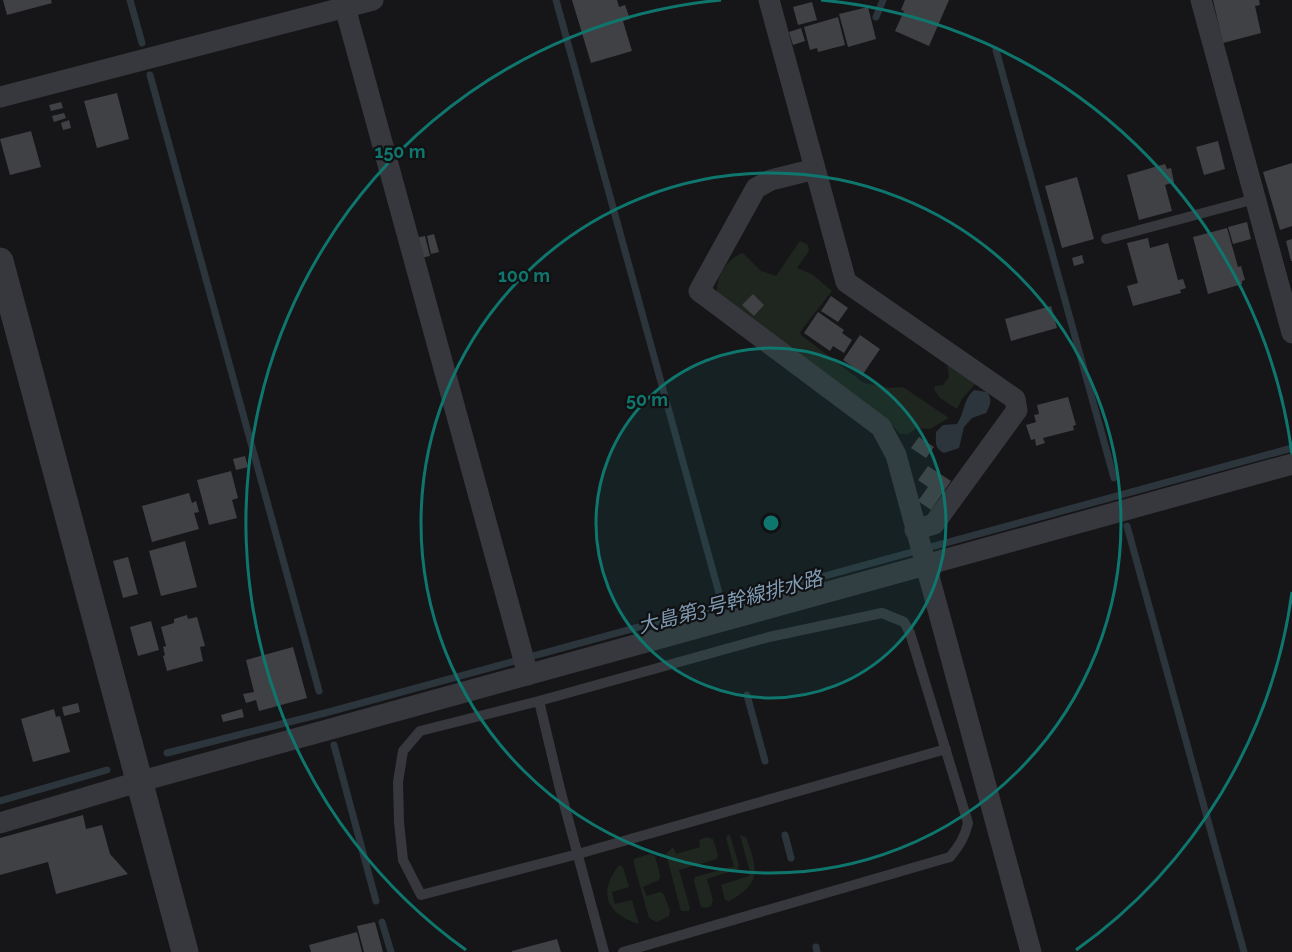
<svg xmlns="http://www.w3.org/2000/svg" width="1292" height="952" viewBox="0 0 1292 952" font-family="Raleway,'Noto Sans JP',sans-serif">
	<rect width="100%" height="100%" fill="#161618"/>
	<path fill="#1e261f" d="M 800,241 L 808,245 L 809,251 L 797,268 L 812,274 L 832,291 L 800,332 L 801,335 L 864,383 L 890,388 L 903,387 L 949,418 L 930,429 L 917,428 L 908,434 L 900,434 L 888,421 L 717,292 C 716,277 728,257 743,253 L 761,271 L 776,276 Z
		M 947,363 L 977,382 L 962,399 L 957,409 L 940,398 L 934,389 L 935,386 L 943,385 L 949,377 Z
		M 728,835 L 730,835 L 739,865 L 738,869 L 707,879 L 713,900 L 711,906 L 706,908 L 701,907 L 694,881 L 695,877 L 734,866 L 726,838 Z
		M 740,835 L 746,837 C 757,868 763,883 729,901 L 725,900 L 721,885 L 749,876 L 750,872 Z
		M 707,837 L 713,839 L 718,855 L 717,859 L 679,870 L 690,908 L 689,911 L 681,911 L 666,854 L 673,847 L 676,854 L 700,847 L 699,840 Z
		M 650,854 L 655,856 L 660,875 L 659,880 L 643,887 L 647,896 L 659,892 L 663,893 L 670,910 L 669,916 L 657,922 L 649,918 L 634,864 L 634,859 Z
		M 619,865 L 623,867 L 629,887 L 612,892 L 615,904 L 632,900 L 639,924 C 607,914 597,893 619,865 Z"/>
	<path fill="#2c353c" d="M 974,390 L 987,392 C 993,400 990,405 986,413 L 972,418 L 964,427 L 959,448 L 944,453 C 934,448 936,442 936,432 L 943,425 L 957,424 C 965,412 963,400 974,390 Z"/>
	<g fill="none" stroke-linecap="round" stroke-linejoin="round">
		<path stroke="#2c353c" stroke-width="7" d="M 130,0 L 142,43
			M 556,0 L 722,604
			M 876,17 L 883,0
			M 996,50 L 1114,478
			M 150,75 L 319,691
			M 1127,526 L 1244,952
			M 747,695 L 765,761
			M 334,745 L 376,901
			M 167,753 L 325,713 L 1292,448
			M 0,801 L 107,770
			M 785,835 L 791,858
			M 382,922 L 391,952
			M 816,947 L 817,952"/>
	</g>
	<path fill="#404145" d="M 3,0 L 51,0 L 52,3 L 7,15 Z
		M 572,0 L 617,0 L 619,7 L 625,5 L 630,19 L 623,21 L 632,51 L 591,63 Z
		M 905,0 L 949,0 L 929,46 L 895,31 L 904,11 L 901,10 Z
		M 1213,0 L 1259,0 L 1260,5 L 1255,6 L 1261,33 L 1223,43 Z
		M 812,2 L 817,20 L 798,25 L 793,7 Z
		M 868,7 L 876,39 L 848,47 L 839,14 Z
		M 838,17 L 845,45 L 818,52 L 817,48 L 810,50 L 804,27 Z
		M 801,28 L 805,41 L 793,45 L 789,32 Z
		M 117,93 L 129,139 L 97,148 L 84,101 Z
		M 61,102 L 63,108 L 51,111 L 49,105 Z
		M 64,113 L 66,118 L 54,122 L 52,116 Z
		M 69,120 L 71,128 L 63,130 L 61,123 Z
		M 31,131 L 41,167 L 10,175 L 0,139 Z
		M 1218,141 L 1225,169 L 1204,175 L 1196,147 Z
		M 1292,163 L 1292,226 L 1280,230 L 1263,172 Z
		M 1165,164 L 1167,169 L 1171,168 L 1174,182 L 1165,185 L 1172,211 L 1139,220 L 1127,175 Z
		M 1077,177 L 1094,239 L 1062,248 L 1045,186 Z
		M 1247,222 L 1251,239 L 1233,244 L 1228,227 Z
		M 1227,228 L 1238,267 L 1241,266 L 1245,280 L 1242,281 L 1242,284 L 1208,294 L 1193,237 Z
		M 434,234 L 439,252 L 431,254 L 427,236 Z
		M 425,236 L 430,256 L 421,258 L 415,238 Z
		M 1148,238 L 1150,248 L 1168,243 L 1178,280 L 1183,279 L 1186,288 L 1180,290 L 1181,293 L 1133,306 L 1127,286 L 1138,283 L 1127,243 Z
		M 1292,239 L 1292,261 L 1291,261 L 1286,241 Z
		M 1082,255 L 1084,263 L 1074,266 L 1072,258 Z
		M 753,294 L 764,305 L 754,316 L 742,305 Z
		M 831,296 L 848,308 L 838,322 L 821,311 Z
		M 1051,306 L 1057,328 L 1011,341 L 1005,319 Z
		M 818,312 L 844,330 L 842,333 L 852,340 L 844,353 L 833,346 L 830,351 L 804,333 Z
		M 860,335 L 880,349 L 863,374 L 843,360 Z
		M 1068,397 L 1076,425 L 1073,426 L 1074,430 L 1043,438 L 1045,443 L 1036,446 L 1035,439 L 1031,440 L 1026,425 L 1036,422 L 1034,415 L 1039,414 L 1037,405 Z
		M 919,437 L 934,447 L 926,458 L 911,448 Z
		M 245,456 L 248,467 L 236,470 L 233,459 Z
		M 928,466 L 951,481 L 931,510 L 918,501 L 928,487 L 918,480 Z
		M 231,471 L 238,498 L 232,500 L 237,518 L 209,525 L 197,480 Z
		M 189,493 L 192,503 L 196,501 L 199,512 L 194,513 L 199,529 L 152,542 L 142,506 Z
		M 185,541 L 197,587 L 161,596 L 149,551 Z
		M 128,557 L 138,594 L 123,598 L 113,561 Z
		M 187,615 L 188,619 L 197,617 L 205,646 L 200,647 L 203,661 L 167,671 L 163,656 L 165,655 L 163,647 L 166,646 L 161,627 L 174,623 L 174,619 Z
		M 151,621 L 159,650 L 138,656 L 130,627 Z
		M 293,647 L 307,698 L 259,711 L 256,700 L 246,703 L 243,694 L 254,692 L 246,660 Z
		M 78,703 L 80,712 L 64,716 L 62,707 Z
		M 54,709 L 56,717 L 60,716 L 70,752 L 33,762 L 21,719 Z
		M 242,709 L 244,717 L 223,722 L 221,715 Z
		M 83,815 L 86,829 L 102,825 L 110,854 L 128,874 L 56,894 L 48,862 L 0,875 L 0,838 Z
		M 375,922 L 383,952 L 364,952 L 357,926 Z
		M 357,932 L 362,952 L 311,952 L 309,945 Z
		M 557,939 L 561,952 L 512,952 L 512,951 Z"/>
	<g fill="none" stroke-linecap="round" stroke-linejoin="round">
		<path stroke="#37383d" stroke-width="10" d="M 1106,239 L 1255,199
			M 539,701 L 420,731 L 403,751 L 398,782 L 399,822 L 403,860 L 421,895 L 578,854 L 946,749
			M 604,952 L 560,789 L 539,701 L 769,637 L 882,613 L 904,622 L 910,633 L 968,823 C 965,837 959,846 950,857 L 623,952"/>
		<path stroke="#37383d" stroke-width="21" d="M 343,0 L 528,675
			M 769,0 L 846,282 L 1015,399 L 1017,410 L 934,524 L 915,530
			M 1201,0 L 1292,333
			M 0,97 L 373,0
			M 815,169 L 771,180 L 756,188 L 699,291 L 881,427 L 896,455 L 1031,952
			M 0,823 L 138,782 L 1292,464"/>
		<path stroke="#37383d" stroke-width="27" d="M 0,261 L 185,952"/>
	</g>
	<circle cx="771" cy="523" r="175" fill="#0f766e" fill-opacity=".12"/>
	<g fill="none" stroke="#0f766e" stroke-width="3">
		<circle cx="771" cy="523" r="175"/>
		<circle cx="771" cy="523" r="350"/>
		<path d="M1292 592A525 525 0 0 1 1076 950M466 950A525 525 0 0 1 721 0M821 0A525 525 0 0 1 1292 454"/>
	</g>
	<g text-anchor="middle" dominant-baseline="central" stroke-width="4.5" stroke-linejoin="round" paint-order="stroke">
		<g font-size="20" font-style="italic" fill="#7f9bb3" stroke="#111113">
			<text transform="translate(730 602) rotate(-15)">大島第3号幹線排水路</text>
		</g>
	</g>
	<circle cx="771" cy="523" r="9" fill="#0f766e" stroke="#111113" stroke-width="3"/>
	<g font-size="18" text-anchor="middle" font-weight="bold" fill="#0f766e" stroke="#111113" stroke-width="4.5" stroke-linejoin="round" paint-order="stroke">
		<text x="400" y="158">150 m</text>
		<text x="524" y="282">100 m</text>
		<text x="647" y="406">50 m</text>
	</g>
</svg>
